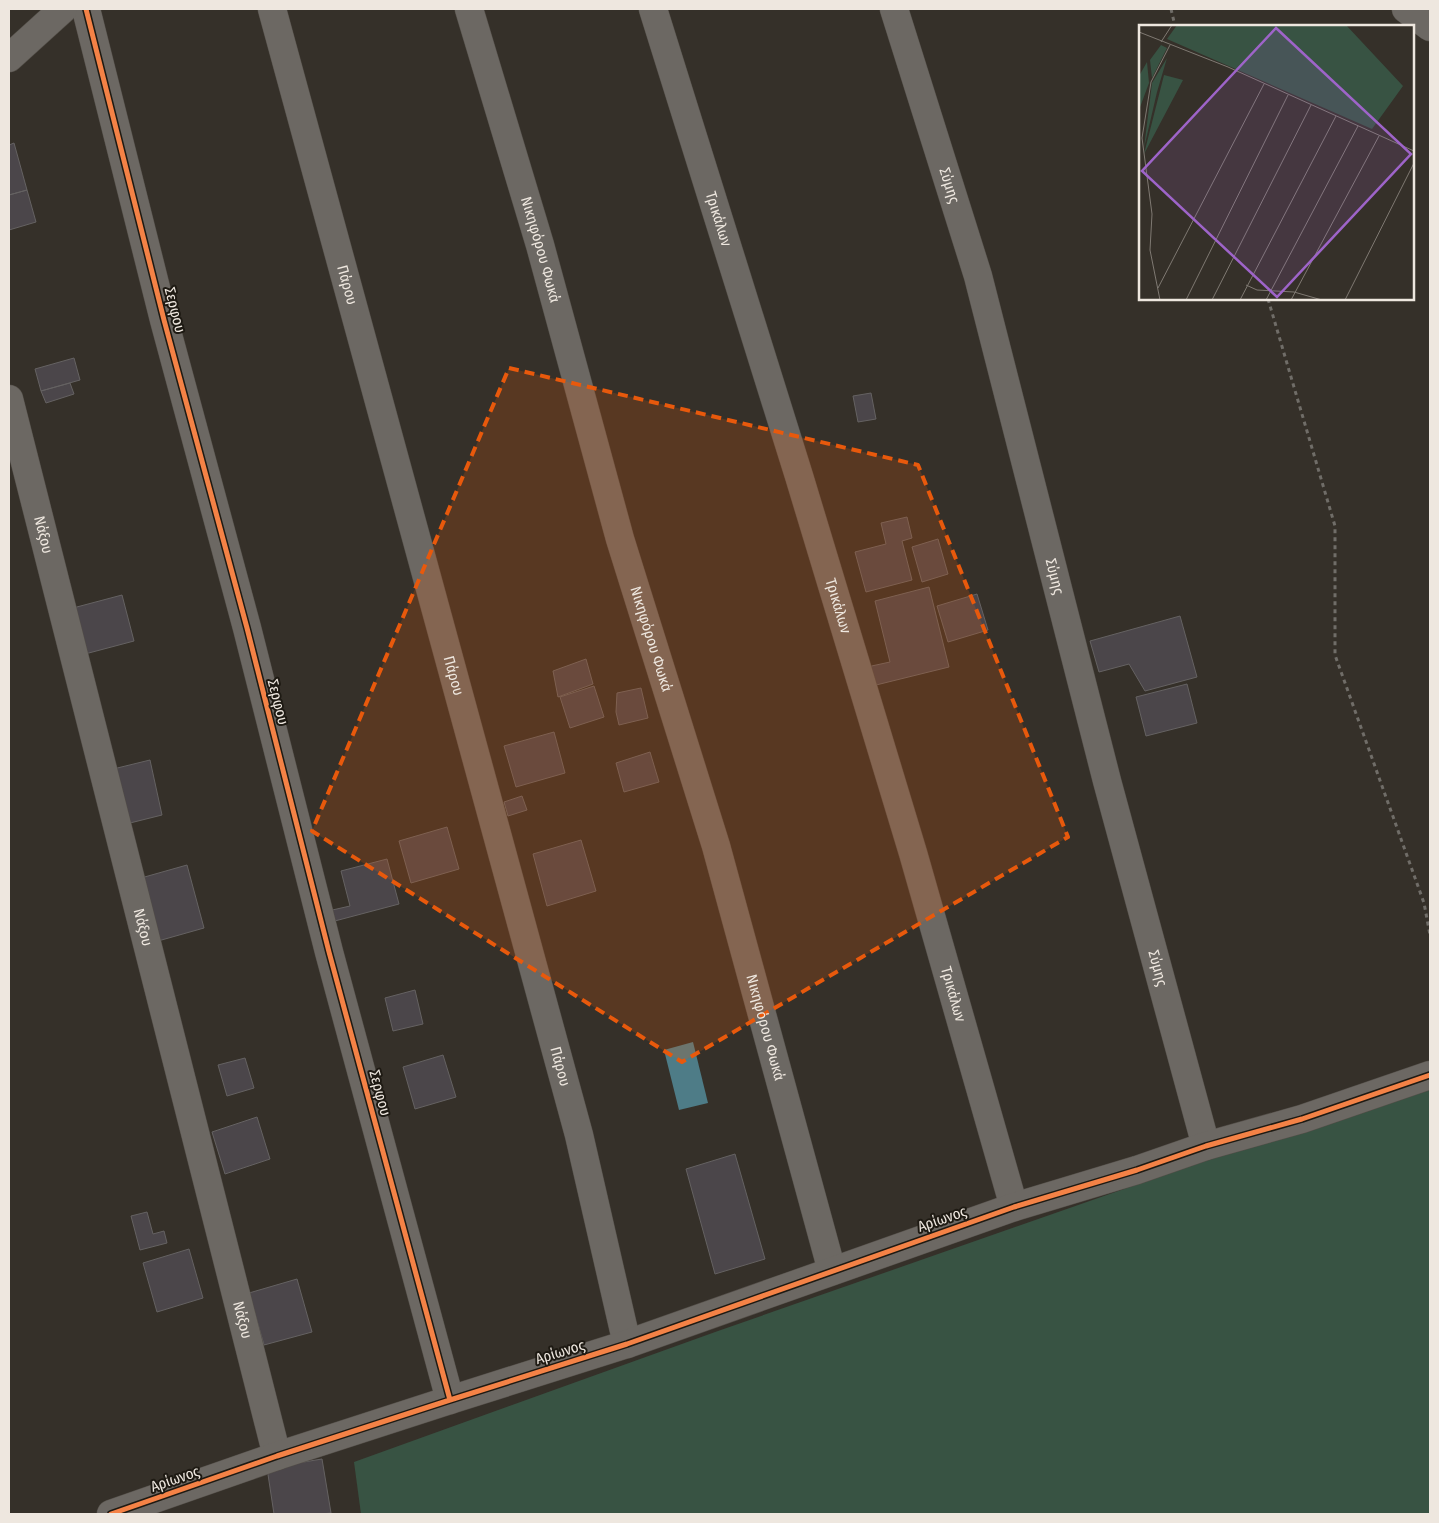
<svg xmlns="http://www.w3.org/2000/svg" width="1439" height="1523" viewBox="0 0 1439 1523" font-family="'Fira Sans Condensed',sans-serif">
	<rect width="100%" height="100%" fill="#353029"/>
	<path fill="#385343" d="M 1430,1082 L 1430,1514 L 361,1514 L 354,1462 L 718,1331 Z"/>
	<path fill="#4e7c87" d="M 693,1042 L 708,1103 L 679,1110 L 664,1050 Z"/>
	<path fill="#4b464a" stroke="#656262" d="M 14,143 L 27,190 L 9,195 L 9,145 Z
		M 27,190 L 36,222 L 9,230 L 9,195 Z
		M 74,358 L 80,380 L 41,391 L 35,369 Z
		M 70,383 L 74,394 L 46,403 L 41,391 Z
		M 871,393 L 876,419 L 858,422 L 853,396 Z
		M 907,517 L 912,538 L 902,541 L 912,580 L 866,592 L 855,552 L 886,544 L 881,523 Z
		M 938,539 L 948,574 L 922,582 L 912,547 Z
		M 929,587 L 949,667 L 872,686 L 867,667 L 890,662 L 875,601 Z
		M 977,594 L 988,630 L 948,642 L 937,606 Z
		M 122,595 L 134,641 L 85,654 L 73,608 Z
		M 1180,616 L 1197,677 L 1145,691 L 1129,664 L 1099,672 L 1090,641 Z
		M 586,659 L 593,684 L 558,697 L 553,671 Z
		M 1187,684 L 1197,723 L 1146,736 L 1136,697 Z
		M 594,686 L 604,717 L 570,728 L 560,697 Z
		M 641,688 L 648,718 L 619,725 L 616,712 L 617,693 Z
		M 554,732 L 565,773 L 516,787 L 504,746 Z
		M 650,752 L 659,782 L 624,792 L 616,763 Z
		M 150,760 L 162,815 L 118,826 L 105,771 Z
		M 522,796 L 527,810 L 508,816 L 504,802 Z
		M 447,827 L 459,869 L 411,883 L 399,841 Z
		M 581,840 L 596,891 L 547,906 L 533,854 Z
		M 387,859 L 399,904 L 331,922 L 328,911 L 350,906 L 341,871 Z
		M 187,865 L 204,928 L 158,941 L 141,878 Z
		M 415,990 L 423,1024 L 393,1031 L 385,998 Z
		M 443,1055 L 456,1097 L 415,1109 L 403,1067 Z
		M 245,1058 L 254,1088 L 227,1096 L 218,1065 Z
		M 257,1117 L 270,1159 L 225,1174 L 212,1132 Z
		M 735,1154 L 765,1259 L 715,1274 L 686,1169 Z
		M 147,1212 L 153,1234 L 164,1231 L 167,1243 L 140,1250 L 131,1216 Z
		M 189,1249 L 203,1298 L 157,1312 L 143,1263 Z
		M 297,1279 L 312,1332 L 264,1345 L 249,1293 Z
		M 322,1459 L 331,1513 L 321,1514 L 274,1514 L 267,1468 Z"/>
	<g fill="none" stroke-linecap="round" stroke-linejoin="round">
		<g stroke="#534e48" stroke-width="29">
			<g id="minor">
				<path d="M 86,9 L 164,320 L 247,628 L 329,952 L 450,1400"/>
				<path id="s1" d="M 272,9 L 579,1135 L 627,1344"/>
				<path id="s2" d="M 469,9 L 540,245 L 620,539 L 716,846 L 832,1271"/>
				<path id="s3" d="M 653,9 L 799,476 L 913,853 L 1014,1207"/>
				<path id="s4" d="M 894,9 L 978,276 L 1107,781 L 1206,1146"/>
				<path d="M 1406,9 L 1430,27"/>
				<path d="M 9,58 L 63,9"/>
				<path id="s5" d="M 9,399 L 277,1456"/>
				<path d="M 111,1514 L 277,1456 L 450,1400 L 627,1344 L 1014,1207 L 1137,1170 L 1206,1146 L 1302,1119 L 1430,1075"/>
			</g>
		</g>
		<path stroke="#706d68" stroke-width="3" stroke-dasharray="4 4" stroke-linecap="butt" d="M 1171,9 L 1175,26
			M 1268,299 L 1335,526 L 1335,655 L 1424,903 L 1430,935"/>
		<use href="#minor" stroke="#6c6863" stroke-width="28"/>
		<g stroke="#1e1a13" stroke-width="8">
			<path id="cycleway" d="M 86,9 L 164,320 L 247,628 L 329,952 L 450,1400
				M 111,1514 L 277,1456 L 450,1400 L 627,1344 L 1014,1207 L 1137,1170 L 1206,1146 L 1302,1119 L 1430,1075"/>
		</g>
		<use href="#cycleway" stroke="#f48246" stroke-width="5"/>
	</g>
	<path fill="#e8590c" fill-opacity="0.2" stroke="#e8590c" stroke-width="4" stroke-dasharray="10 6" stroke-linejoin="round" d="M 509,368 L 918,465 L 1068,837 L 682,1062 L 312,831 Z"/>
	<g text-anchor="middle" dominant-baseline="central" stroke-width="4" stroke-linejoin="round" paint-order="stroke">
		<g font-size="15" fill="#eee7df" stroke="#1e1a13">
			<text stroke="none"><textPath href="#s4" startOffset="185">Σύμης</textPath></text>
			<text stroke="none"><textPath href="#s3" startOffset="220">Τρικάλων</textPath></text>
			<text stroke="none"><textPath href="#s2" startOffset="251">Νικηφόρου Φωκά</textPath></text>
			<text stroke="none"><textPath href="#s1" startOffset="286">Πάρου</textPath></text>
			<text transform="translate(175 310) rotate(76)">Σερφου</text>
			<text stroke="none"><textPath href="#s5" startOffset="140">Νάξου</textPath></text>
			<text stroke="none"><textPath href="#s4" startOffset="590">Σύμης</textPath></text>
			<text stroke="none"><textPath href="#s3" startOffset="625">Τρικάλων</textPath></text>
			<text stroke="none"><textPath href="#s2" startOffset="656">Νικηφόρου Φωκά</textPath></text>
			<text stroke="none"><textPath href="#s1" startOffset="691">Πάρου</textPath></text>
			<text transform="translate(278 702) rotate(76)">Σερφου</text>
			<text stroke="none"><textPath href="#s5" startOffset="545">Νάξου</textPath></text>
			<text stroke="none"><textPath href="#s4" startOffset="995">Σύμης</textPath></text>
			<text stroke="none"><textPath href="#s3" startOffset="1030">Τρικάλων</textPath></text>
			<text stroke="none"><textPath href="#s2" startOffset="1061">Νικηφόρου Φωκά</textPath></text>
			<text stroke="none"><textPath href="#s1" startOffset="1096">Πάρου</textPath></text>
			<text transform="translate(380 1093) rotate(75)">Σερφου</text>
			<text transform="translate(942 1219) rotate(-19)">Αρίωνος</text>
			<text stroke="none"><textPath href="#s5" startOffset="950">Νάξου</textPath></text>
			<text transform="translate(560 1352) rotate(-17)">Αρίωνος</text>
			<text transform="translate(175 1479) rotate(-19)">Αρίωνος</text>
		</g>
	</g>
	<g transform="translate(1139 25)">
		<rect width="275" height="275" fill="#353029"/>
		<path d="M 38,0 L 207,0 L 264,61 L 233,104 L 28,14 ZM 22,20 L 28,23 L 13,53 L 11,35 ZM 28,33 L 18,67 L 5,123 L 13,58 ZM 8,37 L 10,58 L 0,85 L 0,51 ZM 25,50 L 44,55 L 5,129 Z" fill="#385343"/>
		<path fill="none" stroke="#7f7972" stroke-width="1" d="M 0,7 L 89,42 L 275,126M 22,17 L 33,0M 107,260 L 118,265 L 155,267 L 183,275M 19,263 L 125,59M 21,275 L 11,225 L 13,189 L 3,113 L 12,57 L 31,20M 47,275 L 149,70M 73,275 L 172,80M 101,275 L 197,91M 127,275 L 219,101M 152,275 L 240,111M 206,275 L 275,138"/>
		<path fill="#9e64c9" fill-opacity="0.15" stroke="#9e64c9" stroke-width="2.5" d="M 137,3 L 272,129 L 138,272 L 3,146 Z"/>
		<rect width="275" height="275" fill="none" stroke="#eee7df" stroke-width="2.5"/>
	</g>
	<rect width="1439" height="1523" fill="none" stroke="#eee7df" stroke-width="20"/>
</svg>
